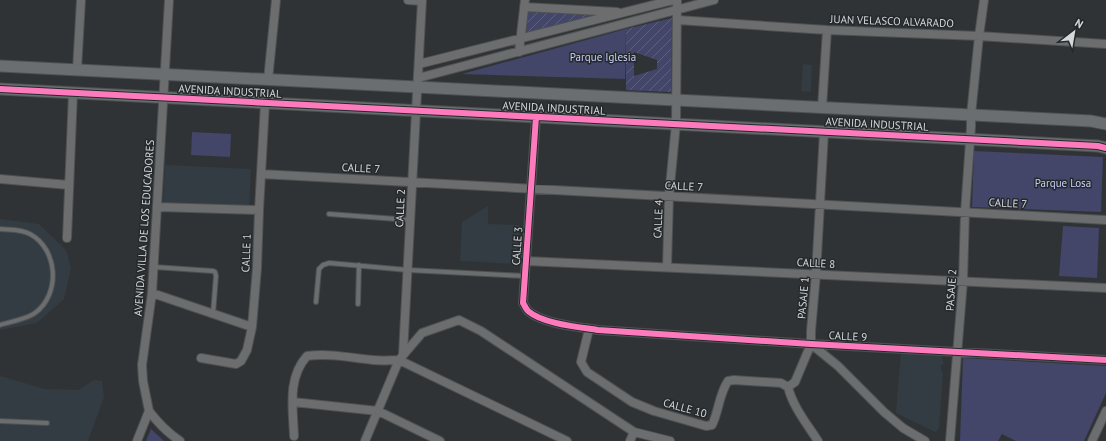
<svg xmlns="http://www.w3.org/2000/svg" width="1106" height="441" viewBox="0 0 1106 441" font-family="'PT Sans',sans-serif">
	<defs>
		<pattern id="garden-furrows" width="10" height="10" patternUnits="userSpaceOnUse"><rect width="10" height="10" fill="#434569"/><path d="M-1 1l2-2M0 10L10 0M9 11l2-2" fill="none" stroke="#5d5f7e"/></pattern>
	</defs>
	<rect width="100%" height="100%" fill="#303335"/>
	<path fill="#333c42" d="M 803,64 L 812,65 L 811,92 L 801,91 Z
		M 165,165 L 251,169 L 249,210 L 163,206 Z
		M 488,206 L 488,224 L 520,225 L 516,264 L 460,261 L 462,222 Z
		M 0,219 L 39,224 L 66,250 L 71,268 L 64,299 L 37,323 L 0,330 Z
		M 901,353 L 941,356 L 944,363 L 941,366 L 941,371 L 943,373 L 939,429 L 935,432 L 896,413 Z
		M 0,376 L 45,389 L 78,390 L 94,380 L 102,381 L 104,397 L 88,441 L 0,441 Z"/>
	<path fill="#434569" d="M 626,29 L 625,79 L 462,74 Z
		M 192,132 L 231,134 L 230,157 L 191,155 Z
		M 974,151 L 1103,157 L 1101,212 L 972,207 Z
		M 1063,226 L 1099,228 L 1097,278 L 1059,276 Z
		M 963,358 L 1106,366 L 1106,393 L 1084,441 L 1016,441 L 1002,434 L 998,441 L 960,441 Z
		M 151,429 L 164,441 L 146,441 Z"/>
	<path fill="url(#garden-furrows)" fill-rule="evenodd" d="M 525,12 L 610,14 L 524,35 Z
		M 672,18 L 671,92 L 626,90 L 626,29 ZM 634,52 L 657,60 L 657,69 L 634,76 Z"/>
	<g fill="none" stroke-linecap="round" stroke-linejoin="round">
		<g stroke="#4e5152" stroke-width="6">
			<path id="lane" d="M 329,214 L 410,220
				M 0,229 C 10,230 21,229 30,234 C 58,249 61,294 35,313 C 27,319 10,322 0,325
				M 154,267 L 213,271 L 215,272 L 216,276 L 213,314
				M 316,302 L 319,269 L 323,265 L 329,263 L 408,270 L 525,276
				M 358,304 L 359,265
				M 0,421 L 47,423"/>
		</g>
		<g stroke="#4e5152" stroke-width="10">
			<path id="street" d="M 408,0 L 422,1
				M 524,7 L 617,12
				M 678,20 L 827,30 L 979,36 L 1106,44
				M 519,52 L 525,0
				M 419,64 L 673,0
				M 77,70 L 81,0
				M 418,78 L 714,0
				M 268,80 L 276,0
				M 822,108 L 827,30
				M 536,117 L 523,303 C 525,306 526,309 528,311 C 543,324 579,327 598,330 L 811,344 L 1106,360
				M 261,174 L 1106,220
				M 0,179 L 69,185
				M 158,207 L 259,210
				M 67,238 L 73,93
				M 526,261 L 1106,288
				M 667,267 L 669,196 L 676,124 L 677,0
				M 152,293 L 252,327
				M 589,329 L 581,362 L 587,372 L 632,402 L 654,411 L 706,426 L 712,425 C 719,411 719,394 728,381 L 734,380 L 781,383 L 788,387 C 793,407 807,424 818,441
				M 811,344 L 838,366 L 884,412 L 903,428 L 925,441
				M 403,354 L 422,0
				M 201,358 L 236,364 L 241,361 L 247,350 L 252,327 L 257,268 L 259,210 L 265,103
				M 788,387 L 795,382 L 811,344 L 811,331 L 816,274 L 824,132
				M 293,402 L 378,411 L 440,441
				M 149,411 C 158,423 168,433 180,441
				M 294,436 C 293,409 287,378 307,356 C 330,353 351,358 373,360 C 382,361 390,360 399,360 L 567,441
				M 137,441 L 149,411 L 143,381 L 142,365 L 152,293 L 169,0
				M 365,441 L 399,360 L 422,333 L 459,320 L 481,331 L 634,432 L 670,441
				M 630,441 L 634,432
				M 950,441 L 963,281 L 965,212 L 971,127 L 971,115 L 979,36 L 984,0
				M 1092,441 L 1106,411"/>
		</g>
		<g stroke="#4e5152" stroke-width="13">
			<path id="secondary" d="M 0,66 L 1091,121 L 1106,124
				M 0,89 L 1098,146 L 1106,148"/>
		</g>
		<use href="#lane" stroke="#6b6d6e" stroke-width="4"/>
		<use href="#street" stroke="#6b6d6e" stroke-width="8"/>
		<use href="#secondary" stroke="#6a6e71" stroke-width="11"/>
		<g stroke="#25292c" stroke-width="8">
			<path id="cycleway" d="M 0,89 L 1098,146 L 1106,148
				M 536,117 L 523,303 C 525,306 526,309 528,311 C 543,324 579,327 598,330 L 811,344 L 1106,360"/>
		</g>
		<use href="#cycleway" stroke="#fd7abc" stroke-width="6"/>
	</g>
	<g text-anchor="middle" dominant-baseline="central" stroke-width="3" stroke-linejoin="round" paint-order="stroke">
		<g font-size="11" fill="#d5d8da" stroke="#25292c">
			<text transform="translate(892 21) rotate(2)">JUAN VELASCO ALVARADO</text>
			<text transform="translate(230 91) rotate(3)">AVENIDA INDUSTRIAL</text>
			<text transform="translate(554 108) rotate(3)">AVENIDA INDUSTRIAL</text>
			<text transform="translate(877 124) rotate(3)">AVENIDA INDUSTRIAL</text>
			<text transform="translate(361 168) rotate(3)">CALLE 7</text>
			<text transform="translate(684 186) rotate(3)">CALLE 7</text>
			<text transform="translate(1008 203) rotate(3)">CALLE 7</text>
			<text transform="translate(400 208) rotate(-87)">CALLE 2</text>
			<text transform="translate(658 219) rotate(-88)">CALLE 4</text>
			<text transform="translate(144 228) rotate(-86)">AVENIDA VILLA DE LOS EDUCADORES</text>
			<text transform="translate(517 246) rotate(-86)">CALLE 3</text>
			<text transform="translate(246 253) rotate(-88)">CALLE 1</text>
			<text transform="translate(816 263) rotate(3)">CALLE 8</text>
			<text transform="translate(951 290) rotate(-86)">PASAJE 2</text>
			<text transform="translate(803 298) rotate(-85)">PASAJE 1</text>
			<text transform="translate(848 336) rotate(3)">CALLE 9</text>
			<text transform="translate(685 408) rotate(15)">CALLE 10</text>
		</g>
		<g font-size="11" fill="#c9cdfc" stroke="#25292c">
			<text x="603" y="57">Parque Iglesia</text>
			<text x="1063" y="183">Parque Losa</text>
		</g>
	</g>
	<g transform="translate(1074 32) rotate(31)" stroke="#25292c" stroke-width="3" paint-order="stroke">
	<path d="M0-3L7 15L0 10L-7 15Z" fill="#d5d8da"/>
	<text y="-6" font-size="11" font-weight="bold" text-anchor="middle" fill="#d5d8da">N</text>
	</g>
</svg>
